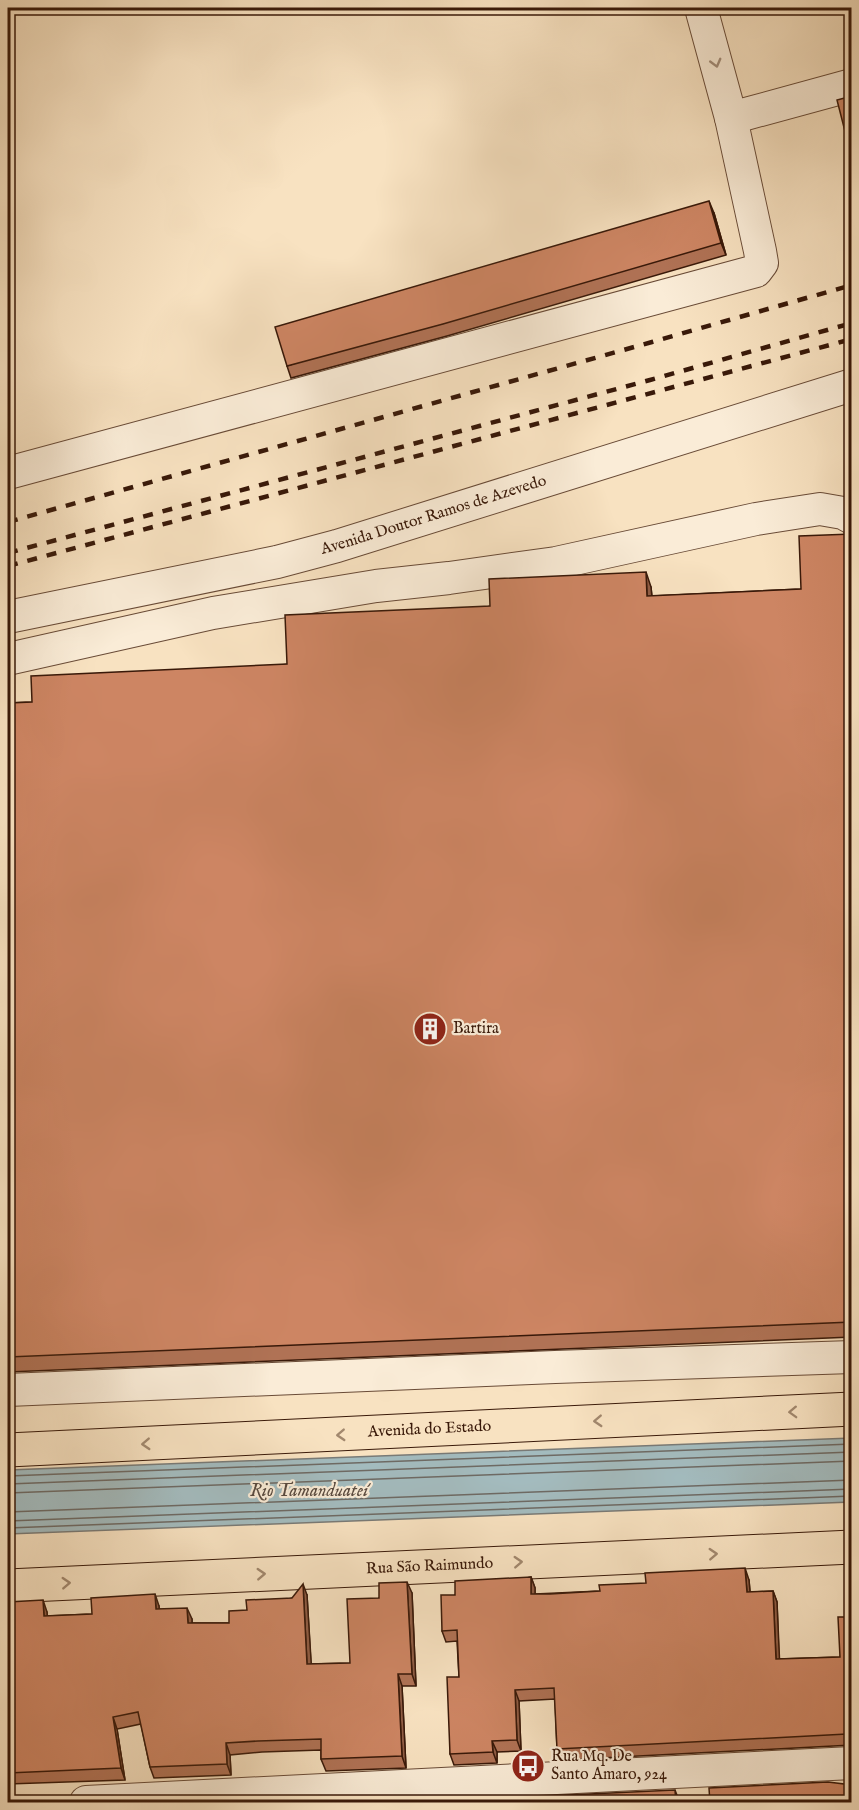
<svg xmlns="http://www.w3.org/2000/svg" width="859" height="1810" viewBox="0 0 859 1810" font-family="'IM FELL English',serif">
	<rect width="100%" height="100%" fill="#f8e2c1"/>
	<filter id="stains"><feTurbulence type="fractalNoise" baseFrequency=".00333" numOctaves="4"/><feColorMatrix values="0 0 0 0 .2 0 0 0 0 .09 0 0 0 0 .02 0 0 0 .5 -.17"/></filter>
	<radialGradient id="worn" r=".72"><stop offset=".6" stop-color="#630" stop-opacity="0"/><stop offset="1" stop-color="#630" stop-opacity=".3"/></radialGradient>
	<path fill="#a3bbbe" stroke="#797a76" stroke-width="1.5" d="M 851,1438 L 851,1502 L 8,1534 L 8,1470 Z"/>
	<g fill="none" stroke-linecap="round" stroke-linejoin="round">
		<path stroke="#6e6a64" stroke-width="1.5" d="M 8,1476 L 852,1444
			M 8,1484 L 852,1452
			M 8,1493 L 852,1461
			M 8,1512 L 852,1480
			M 8,1521 L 852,1489
			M 8,1528 L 852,1496"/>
		<g stroke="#694b37" stroke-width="34">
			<g id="minor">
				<path d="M 731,118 L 852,85"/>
				<path d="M 8,473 L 756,271 L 762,263 L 760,251 L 731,118 L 701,8"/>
				<path id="s1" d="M 8,617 L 277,562 L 337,546 L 852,385"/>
				<path d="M 8,659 L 213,613 L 376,586 L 449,578 L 556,563 L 756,519 L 820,509 L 843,513 L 852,518"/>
				<path d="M 8,1390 L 555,1367 L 852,1357"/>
				<path d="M 86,1802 L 852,1763"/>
			</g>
		</g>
		<g stroke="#391909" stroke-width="35">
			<g id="highway">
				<path id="s2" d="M 8,1450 L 852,1409"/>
				<path id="s3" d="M 8,1586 L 852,1547"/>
			</g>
		</g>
		<use href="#minor" stroke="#faecd7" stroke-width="32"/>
		<use href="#highway" stroke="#f8e2c1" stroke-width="33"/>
		<path stroke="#391909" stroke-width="4.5" stroke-dasharray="10 10" stroke-linecap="butt" d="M 8,522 L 652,342 L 852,285
			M 8,553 L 650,380 L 852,323
			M 8,566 L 852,339"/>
	</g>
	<path fill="#b07255" stroke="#391909" stroke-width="1.5" d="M 714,213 L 726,255 L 447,336 L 291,378 L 287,366 Z
		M 852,534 L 852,1337 L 8,1372 L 8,703 L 32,702 L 287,664 L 490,606 L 651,587 L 652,596 L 801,589 Z
		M 531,1577 L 535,1588 L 535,1594 L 600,1591 L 749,1580 L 750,1592 L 773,1591 L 777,1602 L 779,1659 L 840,1657 L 852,1617 L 852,1745 L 561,1760 L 557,1749 L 555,1699 L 519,1701 L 521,1751 L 497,1752 L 497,1763 L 454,1765 L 450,1754 L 459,1677 L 457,1641 L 446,1642 L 442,1631 L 455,1595 Z
		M 412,1593 L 416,1686 L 402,1686 L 406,1768 L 326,1771 L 321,1759 L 321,1750 L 262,1752 L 230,1755 L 231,1775 L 154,1778 L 150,1767 L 141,1724 L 117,1729 L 125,1780 L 8,1784 L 8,1602 L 47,1612 L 47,1616 L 92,1614 L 159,1606 L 159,1609 L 192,1619 L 192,1623 L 229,1623 L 247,1610 L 292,1598 L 307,1595 L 311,1664 L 350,1663 L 379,1598 Z"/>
	<path fill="#905d45" stroke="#391909" stroke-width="1.5" d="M 709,201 L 714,213 L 726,255 L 721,243 Z
		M 646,572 L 651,587 L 653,611 L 647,596 Z
		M 745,1568 L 749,1580 L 751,1603 L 747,1592 Z
		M 531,1577 L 535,1588 L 535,1605 L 531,1594 Z
		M 407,1582 L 412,1593 L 416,1686 L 412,1674 Z
		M 303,1584 L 307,1595 L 312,1676 L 307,1664 Z
		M 773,1591 L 777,1602 L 780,1670 L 776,1659 Z
		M 155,1594 L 159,1606 L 160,1621 L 156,1609 Z
		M 43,1600 L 47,1612 L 48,1628 L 44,1616 Z
		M 187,1608 L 192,1619 L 192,1635 L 188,1623 Z
		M 398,1674 L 402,1686 L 406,1768 L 402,1756 Z
		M 515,1690 L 519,1701 L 521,1751 L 517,1740 Z
		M 113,1717 L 117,1729 L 125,1780 L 121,1768 Z
		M 492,1741 L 497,1752 L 497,1763 L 493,1752 Z
		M 226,1743 L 230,1755 L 231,1775 L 227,1764 Z
		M 675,1790 L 678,1798 L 678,1803 L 676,1803 Z"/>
	<path fill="#cd8563" stroke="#391909" stroke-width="1.5" d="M 852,96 L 852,155 L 851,155 L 837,100 Z
		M 709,201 L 721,243 L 443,324 L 287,366 L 275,327 Z
		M 852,534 L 852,1322 L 8,1357 L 8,703 L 32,702 L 31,676 L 287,664 L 285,615 L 490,606 L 489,579 L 646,572 L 647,596 L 801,589 L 799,536 Z
		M 745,1568 L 747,1592 L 773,1591 L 776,1659 L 840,1657 L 838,1617 L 852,1617 L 852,1735 L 847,1734 L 557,1749 L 554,1688 L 515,1690 L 517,1740 L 492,1741 L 493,1752 L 450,1754 L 447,1677 L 459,1677 L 457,1630 L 442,1631 L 441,1595 L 455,1595 L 455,1581 L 531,1577 L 531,1594 L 550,1594 L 600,1591 L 599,1585 L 646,1583 L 645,1573 Z
		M 407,1582 L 412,1674 L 398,1674 L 402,1756 L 321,1759 L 321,1739 L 258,1741 L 226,1743 L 227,1764 L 150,1767 L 138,1712 L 113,1717 L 121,1768 L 8,1773 L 8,1602 L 43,1600 L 44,1616 L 92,1614 L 91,1598 L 155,1594 L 156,1609 L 187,1608 L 188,1623 L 229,1623 L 229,1611 L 247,1610 L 246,1600 L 292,1598 L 303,1584 L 307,1664 L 350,1663 L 347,1599 L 379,1598 L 379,1583 Z
		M 828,1782 L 852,1785 L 852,1803 L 710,1803 L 709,1788 Z
		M 675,1790 L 676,1803 L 391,1803 Z"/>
	<defs><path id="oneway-chevron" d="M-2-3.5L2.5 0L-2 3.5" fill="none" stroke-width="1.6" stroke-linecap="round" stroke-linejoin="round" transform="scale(1.5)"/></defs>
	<use stroke="#a38d7a" href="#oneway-chevron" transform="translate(716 63) rotate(75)"/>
	<g stroke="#a2886e">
		<use href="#oneway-chevron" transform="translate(793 1412) rotate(178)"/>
		<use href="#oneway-chevron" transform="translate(598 1421) rotate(177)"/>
		<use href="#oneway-chevron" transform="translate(341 1435) rotate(177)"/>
		<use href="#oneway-chevron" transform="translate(146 1444) rotate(177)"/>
		<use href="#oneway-chevron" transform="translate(713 1554) rotate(-3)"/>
		<use href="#oneway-chevron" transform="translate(518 1562) rotate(-3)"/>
		<use href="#oneway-chevron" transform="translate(261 1574) rotate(-3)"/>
		<use href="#oneway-chevron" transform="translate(66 1583) rotate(-3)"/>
	</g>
	<defs>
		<g id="building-disc" transform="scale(1.725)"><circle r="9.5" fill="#8f2418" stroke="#faecd7"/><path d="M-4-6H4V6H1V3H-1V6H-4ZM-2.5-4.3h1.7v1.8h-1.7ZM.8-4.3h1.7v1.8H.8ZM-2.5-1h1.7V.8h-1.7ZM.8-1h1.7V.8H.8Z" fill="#fff"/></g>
		<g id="bus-disc" transform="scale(1.725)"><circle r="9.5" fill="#8f2418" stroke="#faecd7"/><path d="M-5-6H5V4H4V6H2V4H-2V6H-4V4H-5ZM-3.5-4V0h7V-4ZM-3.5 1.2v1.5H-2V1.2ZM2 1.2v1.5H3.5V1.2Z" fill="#fff"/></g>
	</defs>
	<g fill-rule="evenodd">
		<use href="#building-disc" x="430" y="1029"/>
		<use href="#bus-disc" x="528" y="1766"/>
	</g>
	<g text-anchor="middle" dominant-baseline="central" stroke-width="4.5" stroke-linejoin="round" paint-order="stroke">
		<g font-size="16" fill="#391909" stroke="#faecd7">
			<text stroke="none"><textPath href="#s1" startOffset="438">Avenida Doutor Ramos de Azevedo</textPath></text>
			<text stroke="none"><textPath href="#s2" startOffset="422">Avenida do Estado</textPath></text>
			<text stroke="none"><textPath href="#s3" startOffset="422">Rua São Raimundo</textPath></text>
		</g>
		<g font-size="16" fill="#391909" stroke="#faecd7" text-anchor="start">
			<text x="453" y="1029">Bartira</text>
			<text x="551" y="1757">Rua Mq. De<tspan x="551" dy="18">Santo Amaro, 924</tspan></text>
		</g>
		<g font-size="18" font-style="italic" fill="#594a3f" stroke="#faecd7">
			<text x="309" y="1491">Rio Tamanduateí</text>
		</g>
	</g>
	<rect width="859" height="1810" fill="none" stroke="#f8e2c1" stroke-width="30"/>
	<rect x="9" y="9" width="841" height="1792" fill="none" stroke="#391909" stroke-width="3"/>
	<rect x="15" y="15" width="829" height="1780" fill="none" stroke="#391909" stroke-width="1.5"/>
	<rect width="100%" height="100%" filter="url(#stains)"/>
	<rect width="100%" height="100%" fill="url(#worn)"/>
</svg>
